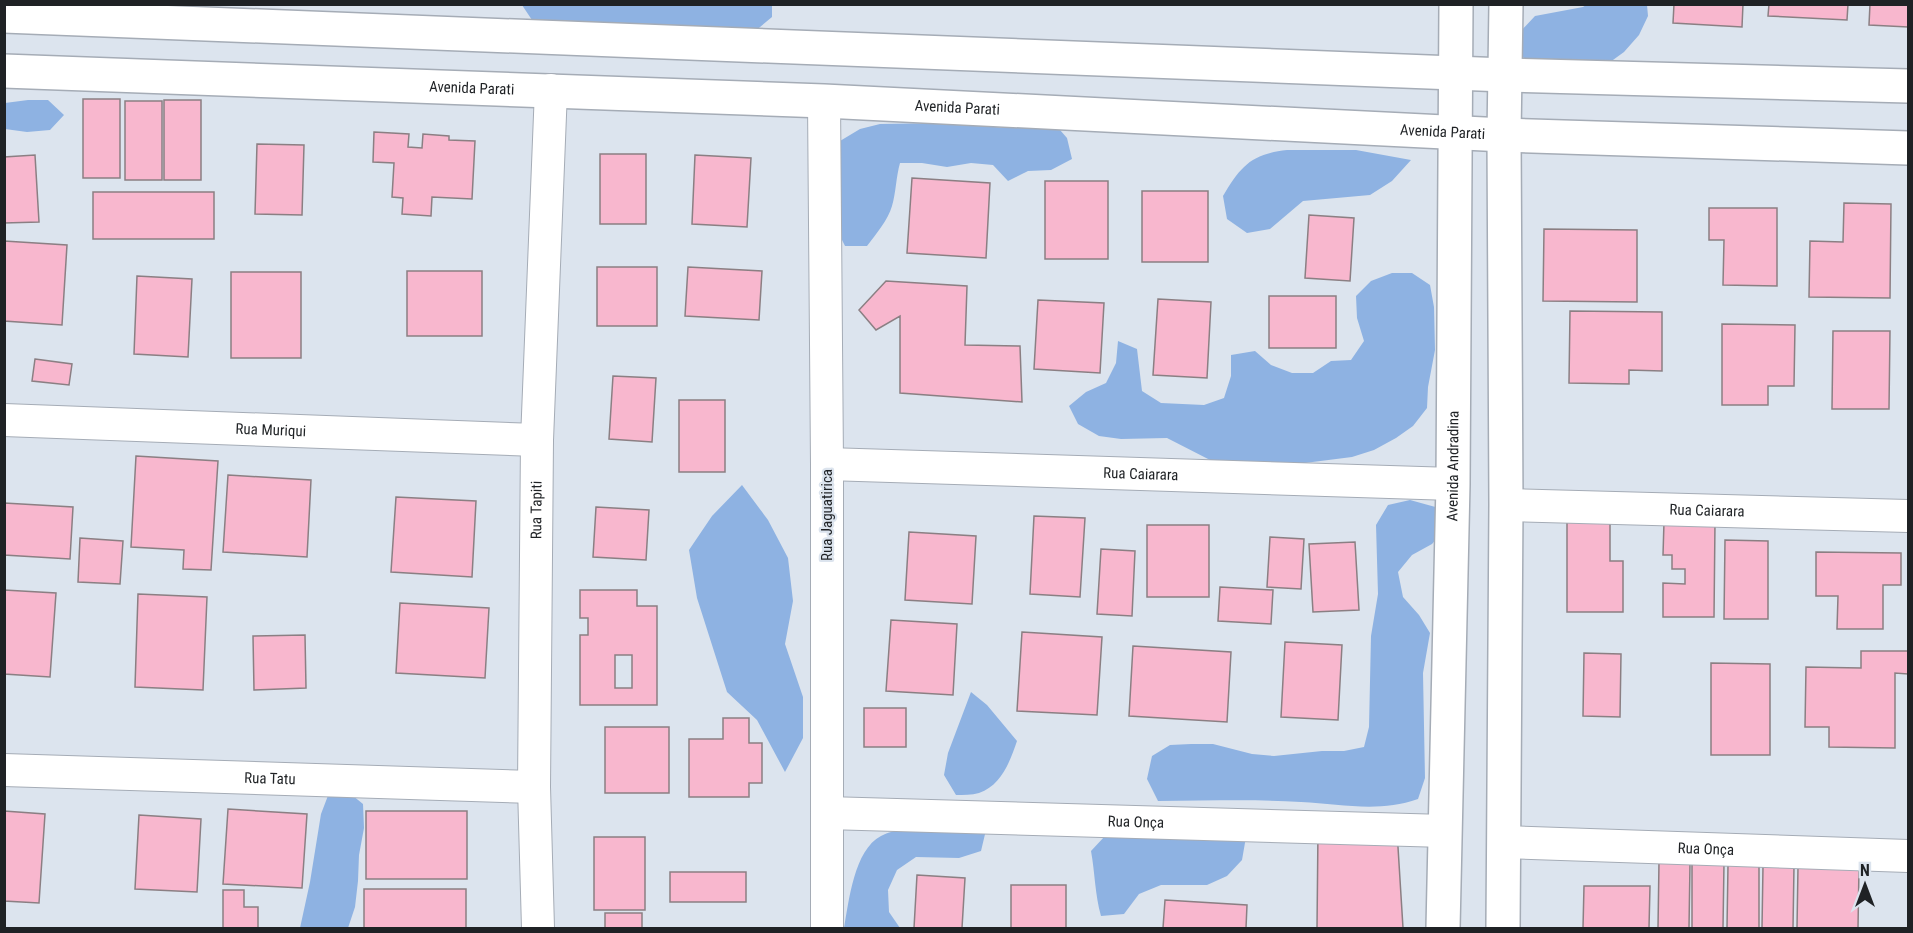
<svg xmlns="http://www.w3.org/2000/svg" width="1913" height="933" viewBox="0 0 1913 933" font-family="'Roboto Condensed',sans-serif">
	<rect width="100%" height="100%" fill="#dce4ee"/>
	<path fill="#8eb2e2" d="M 522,5 L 772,5 L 772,17 L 754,32 L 536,26 Z
		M 1586,5 L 1647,5 L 1648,16 L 1639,35 L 1624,52 L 1606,65 L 1539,70 L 1520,55 L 1520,32 L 1535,16 L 1583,7 Z
		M 28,100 L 48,100 L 64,115 L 50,130 L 27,132 L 5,129 L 5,103 Z
		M 1053,122 L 1067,138 L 1072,159 L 1051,170 L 1028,171 L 1008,181 L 993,165 L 971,163 L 947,167 L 922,163 L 900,163 C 896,177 896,192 892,206 C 888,220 876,234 867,246 L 845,246 L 835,226 L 835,161 L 840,141 L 860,129 L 880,124 L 943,123 L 1008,128 Z
		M 1287,150 L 1356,150 L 1411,160 L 1392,181 L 1370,195 L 1303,201 L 1270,229 L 1247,233 L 1227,219 L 1223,196 C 1241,166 1251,154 1287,150 Z
		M 1392,273 L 1412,273 L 1430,285 L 1434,307 L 1435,350 L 1428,387 L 1427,408 L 1413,426 L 1396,438 L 1374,450 L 1352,457 L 1281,466 L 1212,461 L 1167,438 L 1121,439 L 1099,436 L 1078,424 L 1069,406 L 1086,392 L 1106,383 L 1116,363 L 1118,341 L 1137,349 L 1142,391 L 1161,403 L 1204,405 L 1224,398 L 1231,376 L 1231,355 L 1255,351 L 1271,365 L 1292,373 L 1313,373 L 1331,361 L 1351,360 L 1364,341 L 1357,318 L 1356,296 L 1371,281 Z
		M 742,485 L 768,520 L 788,558 L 793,601 L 785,644 L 803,697 L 803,738 L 785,772 L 757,720 L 727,692 L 697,598 L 689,550 L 712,516 Z
		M 1410,500 L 1439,508 L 1446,528 L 1432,544 L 1412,555 L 1398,572 L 1403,597 L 1419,615 L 1430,633 L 1423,673 L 1425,778 L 1418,799 C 1378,813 1342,804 1301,802 C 1253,799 1206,801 1158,801 L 1147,779 L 1152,756 L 1170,745 L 1191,744 L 1213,744 L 1252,754 L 1274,756 L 1322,751 L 1344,751 L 1364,747 L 1369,727 L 1371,636 L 1378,594 L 1376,525 L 1388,505 Z
		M 971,692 L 987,705 L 1017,741 C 1010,761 1002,785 979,793 C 972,795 963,795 956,795 L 944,775 L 948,753 Z
		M 347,791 L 363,804 L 364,828 L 359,855 L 358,881 L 355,907 L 348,928 L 300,928 L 310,882 L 321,814 L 329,793 Z
		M 903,828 L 986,830 L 981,851 L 959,858 L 916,857 L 897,870 L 888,890 L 889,912 L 900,928 L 844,928 C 849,901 854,850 881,836 C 888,832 896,831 903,828 Z
		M 1105,836 L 1246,837 L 1242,860 L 1227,876 L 1207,885 L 1161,885 L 1139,894 L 1124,914 L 1101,916 C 1095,895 1095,873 1091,851 Z"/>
	<path fill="#f8b7ce" stroke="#8b7f83" stroke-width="1.5" fill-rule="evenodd" d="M 1674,4 L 1743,4 L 1742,27 L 1673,23 Z
		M 1769,4 L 1848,4 L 1847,20 L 1768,16 Z
		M 1870,4 L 1908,4 L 1908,27 L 1869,25 Z
		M 83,99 L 120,99 L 120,178 L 83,178 Z
		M 164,100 L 201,100 L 201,180 L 164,180 Z
		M 125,101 L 162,101 L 162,180 L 125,180 Z
		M 374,132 L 409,134 L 408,147 L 422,148 L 423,134 L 449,136 L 449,140 L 475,141 L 472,199 L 432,197 L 431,216 L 402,214 L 403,198 L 392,197 L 394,163 L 373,162 Z
		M 257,144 L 304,145 L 302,215 L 255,214 Z
		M 600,154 L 646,154 L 646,224 L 600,224 Z
		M 35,155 L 39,222 L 4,223 L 4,157 Z
		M 695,155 L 751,158 L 747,227 L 692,224 Z
		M 912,178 L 990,183 L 986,258 L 907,253 Z
		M 1045,181 L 1108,181 L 1108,259 L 1045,259 Z
		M 1142,191 L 1208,191 L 1208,262 L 1142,262 Z
		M 93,192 L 214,192 L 214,239 L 93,239 Z
		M 1844,203 L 1891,204 L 1890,298 L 1809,297 L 1810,241 L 1843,242 Z
		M 1709,208 L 1777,208 L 1777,286 L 1723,285 L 1724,240 L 1709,240 Z
		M 1309,215 L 1354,218 L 1350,281 L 1305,278 Z
		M 1544,229 L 1637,230 L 1637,302 L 1543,301 Z
		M 4,241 L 67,245 L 62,325 L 4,321 Z
		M 597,267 L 657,267 L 657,326 L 597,326 Z
		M 688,267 L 762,271 L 759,320 L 685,316 Z
		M 407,271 L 482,271 L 482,336 L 407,336 Z
		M 231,272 L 301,272 L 301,358 L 231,358 Z
		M 137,276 L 192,279 L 188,357 L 134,354 Z
		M 886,281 L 967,286 L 965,345 L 1020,346 L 1022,402 L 900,393 L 900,316 L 876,330 L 859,310 Z
		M 1269,296 L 1336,296 L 1336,348 L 1269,348 Z
		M 1158,299 L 1211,302 L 1207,378 L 1153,375 Z
		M 1038,300 L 1104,303 L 1100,373 L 1034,369 Z
		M 1570,311 L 1662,312 L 1662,371 L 1629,370 L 1629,384 L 1569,383 Z
		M 1722,324 L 1795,325 L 1794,386 L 1768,386 L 1768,405 L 1722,405 Z
		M 1833,331 L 1890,331 L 1889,409 L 1832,409 Z
		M 35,359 L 72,364 L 69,385 L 32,381 Z
		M 613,376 L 656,378 L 652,442 L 609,439 Z
		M 679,400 L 725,400 L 725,472 L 679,472 Z
		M 136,456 L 218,461 L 211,570 L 183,569 L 184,550 L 131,547 Z
		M 228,475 L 311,480 L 307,557 L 223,552 Z
		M 396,497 L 476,501 L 472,577 L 391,572 Z
		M 4,503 L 73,507 L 70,559 L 4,555 Z
		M 596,507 L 649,510 L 646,560 L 593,557 Z
		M 1034,516 L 1085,518 L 1080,597 L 1030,594 Z
		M 1567,518 L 1610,518 L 1610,561 L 1623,561 L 1623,612 L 1567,612 Z
		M 1664,522 L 1715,522 L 1714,617 L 1663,617 L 1663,583 L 1685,584 L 1685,569 L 1672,569 L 1672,555 L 1663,555 Z
		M 1147,525 L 1209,525 L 1209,597 L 1147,597 Z
		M 909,532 L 976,536 L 972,604 L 905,600 Z
		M 1270,537 L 1304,539 L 1301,589 L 1267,587 Z
		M 80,538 L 123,541 L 120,584 L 78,582 Z
		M 1725,540 L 1768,541 L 1768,619 L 1724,619 Z
		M 1355,542 L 1359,610 L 1313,612 L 1309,544 Z
		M 1101,549 L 1135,551 L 1132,616 L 1097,614 Z
		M 1816,552 L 1901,553 L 1901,585 L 1883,585 L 1883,629 L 1837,629 L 1838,596 L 1816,596 Z
		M 1220,587 L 1273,590 L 1271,624 L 1218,621 Z
		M 4,590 L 56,593 L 50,677 L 4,674 Z
		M 580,590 L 637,590 L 637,606 L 657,606 L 657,705 L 580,705 L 580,635 L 588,635 L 588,618 L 580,618 ZM 615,655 L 632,655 L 632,688 L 615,688 Z
		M 138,594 L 207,597 L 203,690 L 135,687 Z
		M 400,603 L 489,608 L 485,678 L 396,673 Z
		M 891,620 L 957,624 L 953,695 L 886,691 Z
		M 1022,632 L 1102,637 L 1097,715 L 1017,711 Z
		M 305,635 L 306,688 L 254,690 L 253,636 Z
		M 1285,642 L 1342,645 L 1338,720 L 1281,717 Z
		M 1133,646 L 1231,652 L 1227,722 L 1129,716 Z
		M 1861,651 L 1908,651 L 1908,674 L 1895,673 L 1895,748 L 1829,747 L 1829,727 L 1805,727 L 1806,667 L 1861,668 Z
		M 1584,653 L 1621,654 L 1620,717 L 1583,716 Z
		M 1711,663 L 1770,664 L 1770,755 L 1711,755 Z
		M 864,708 L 906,708 L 906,747 L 864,747 Z
		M 723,718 L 749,718 L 749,743 L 762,743 L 762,783 L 749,783 L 749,797 L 689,797 L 689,739 L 723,739 Z
		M 605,727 L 669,727 L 669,793 L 605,793 Z
		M 228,809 L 307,814 L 302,888 L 223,884 Z
		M 4,811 L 45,814 L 39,903 L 4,901 Z
		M 366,811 L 467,811 L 467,879 L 366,879 Z
		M 139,815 L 201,819 L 197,892 L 135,889 Z
		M 1318,830 L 1397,831 L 1403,928 L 1317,928 Z
		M 594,837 L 645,837 L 645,910 L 594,910 Z
		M 1659,862 L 1690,863 L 1689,928 L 1658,928 Z
		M 1692,863 L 1724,863 L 1723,928 L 1692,928 Z
		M 1728,865 L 1759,865 L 1759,928 L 1727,928 Z
		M 1763,866 L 1794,866 L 1793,928 L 1762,928 Z
		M 1798,867 L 1859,867 L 1858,928 L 1797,928 Z
		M 670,872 L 746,872 L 746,902 L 670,902 Z
		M 917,875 L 965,878 L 962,928 L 914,928 Z
		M 1011,885 L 1066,885 L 1066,928 L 1011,928 Z
		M 1584,886 L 1650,886 L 1649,928 L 1583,928 Z
		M 364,889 L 466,889 L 466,928 L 364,928 Z
		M 223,890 L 244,890 L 244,907 L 258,907 L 258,928 L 223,928 Z
		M 1165,900 L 1247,905 L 1246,928 L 1163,928 Z
		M 605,913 L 642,913 L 642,928 L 605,928 Z"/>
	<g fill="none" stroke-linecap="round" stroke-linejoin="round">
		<g stroke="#a5acb6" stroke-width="34">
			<g id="minor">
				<path d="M 824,101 L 827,464 L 827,928"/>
				<path id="s1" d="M 4,420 L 537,440"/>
				<path id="s2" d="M 827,464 L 1453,484"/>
				<path id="s3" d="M 1506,505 L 1908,516"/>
				<path id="s4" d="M 4,770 L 534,787"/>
				<path id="s5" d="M 827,813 L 1445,831"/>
				<path id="s6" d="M 1504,842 L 1908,856"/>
				<path id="s7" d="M 538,928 L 534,787 L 537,440 L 551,90"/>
			</g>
		</g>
		<g stroke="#a5acb6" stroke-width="36">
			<g id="tertiary">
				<path d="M 4,16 L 1505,75 L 1908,86"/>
				<path id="s8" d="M 4,71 L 824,101 L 1504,135 L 1908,148"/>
				<path id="s9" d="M 1443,928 L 1453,484 L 1456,4"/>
				<path d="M 1503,928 L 1506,505 L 1504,135 L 1506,4"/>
			</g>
		</g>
		<use href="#minor" stroke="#fff" stroke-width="32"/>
		<use href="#tertiary" stroke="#fff" stroke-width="33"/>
	</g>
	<g text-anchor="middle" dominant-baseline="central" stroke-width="4.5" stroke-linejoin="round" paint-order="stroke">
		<g font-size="15" fill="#1f2225" stroke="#dce4ee">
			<text stroke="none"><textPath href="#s8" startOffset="468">Avenida Parati</textPath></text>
			<text stroke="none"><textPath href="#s8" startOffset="954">Avenida Parati</textPath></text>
			<text stroke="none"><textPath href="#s8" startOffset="1440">Avenida Parati</textPath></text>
			<text stroke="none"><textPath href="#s1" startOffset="267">Rua Muriqui</textPath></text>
			<text stroke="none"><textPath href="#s9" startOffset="462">Avenida Andradina</textPath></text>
			<text stroke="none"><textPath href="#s2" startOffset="314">Rua Caiarara</textPath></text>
			<text stroke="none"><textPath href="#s7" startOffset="418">Rua Tapiti</textPath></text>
			<text stroke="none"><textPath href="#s3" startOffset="201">Rua Caiarara</textPath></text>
			<text transform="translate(827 515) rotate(-90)">Rua Jaguatirica</text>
			<text stroke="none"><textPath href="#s4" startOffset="266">Rua Tatu</textPath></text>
			<text stroke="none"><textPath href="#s5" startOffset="309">Rua Onça</textPath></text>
			<text stroke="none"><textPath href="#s6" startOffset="202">Rua Onça</textPath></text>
		</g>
	</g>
	<rect width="1913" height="933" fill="none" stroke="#1f2225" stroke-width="12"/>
	<g transform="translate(1865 885)" stroke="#dce4ee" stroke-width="4.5" paint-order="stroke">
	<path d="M0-4.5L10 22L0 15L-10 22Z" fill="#1f2225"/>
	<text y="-9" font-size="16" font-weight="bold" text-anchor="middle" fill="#1f2225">N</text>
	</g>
</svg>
